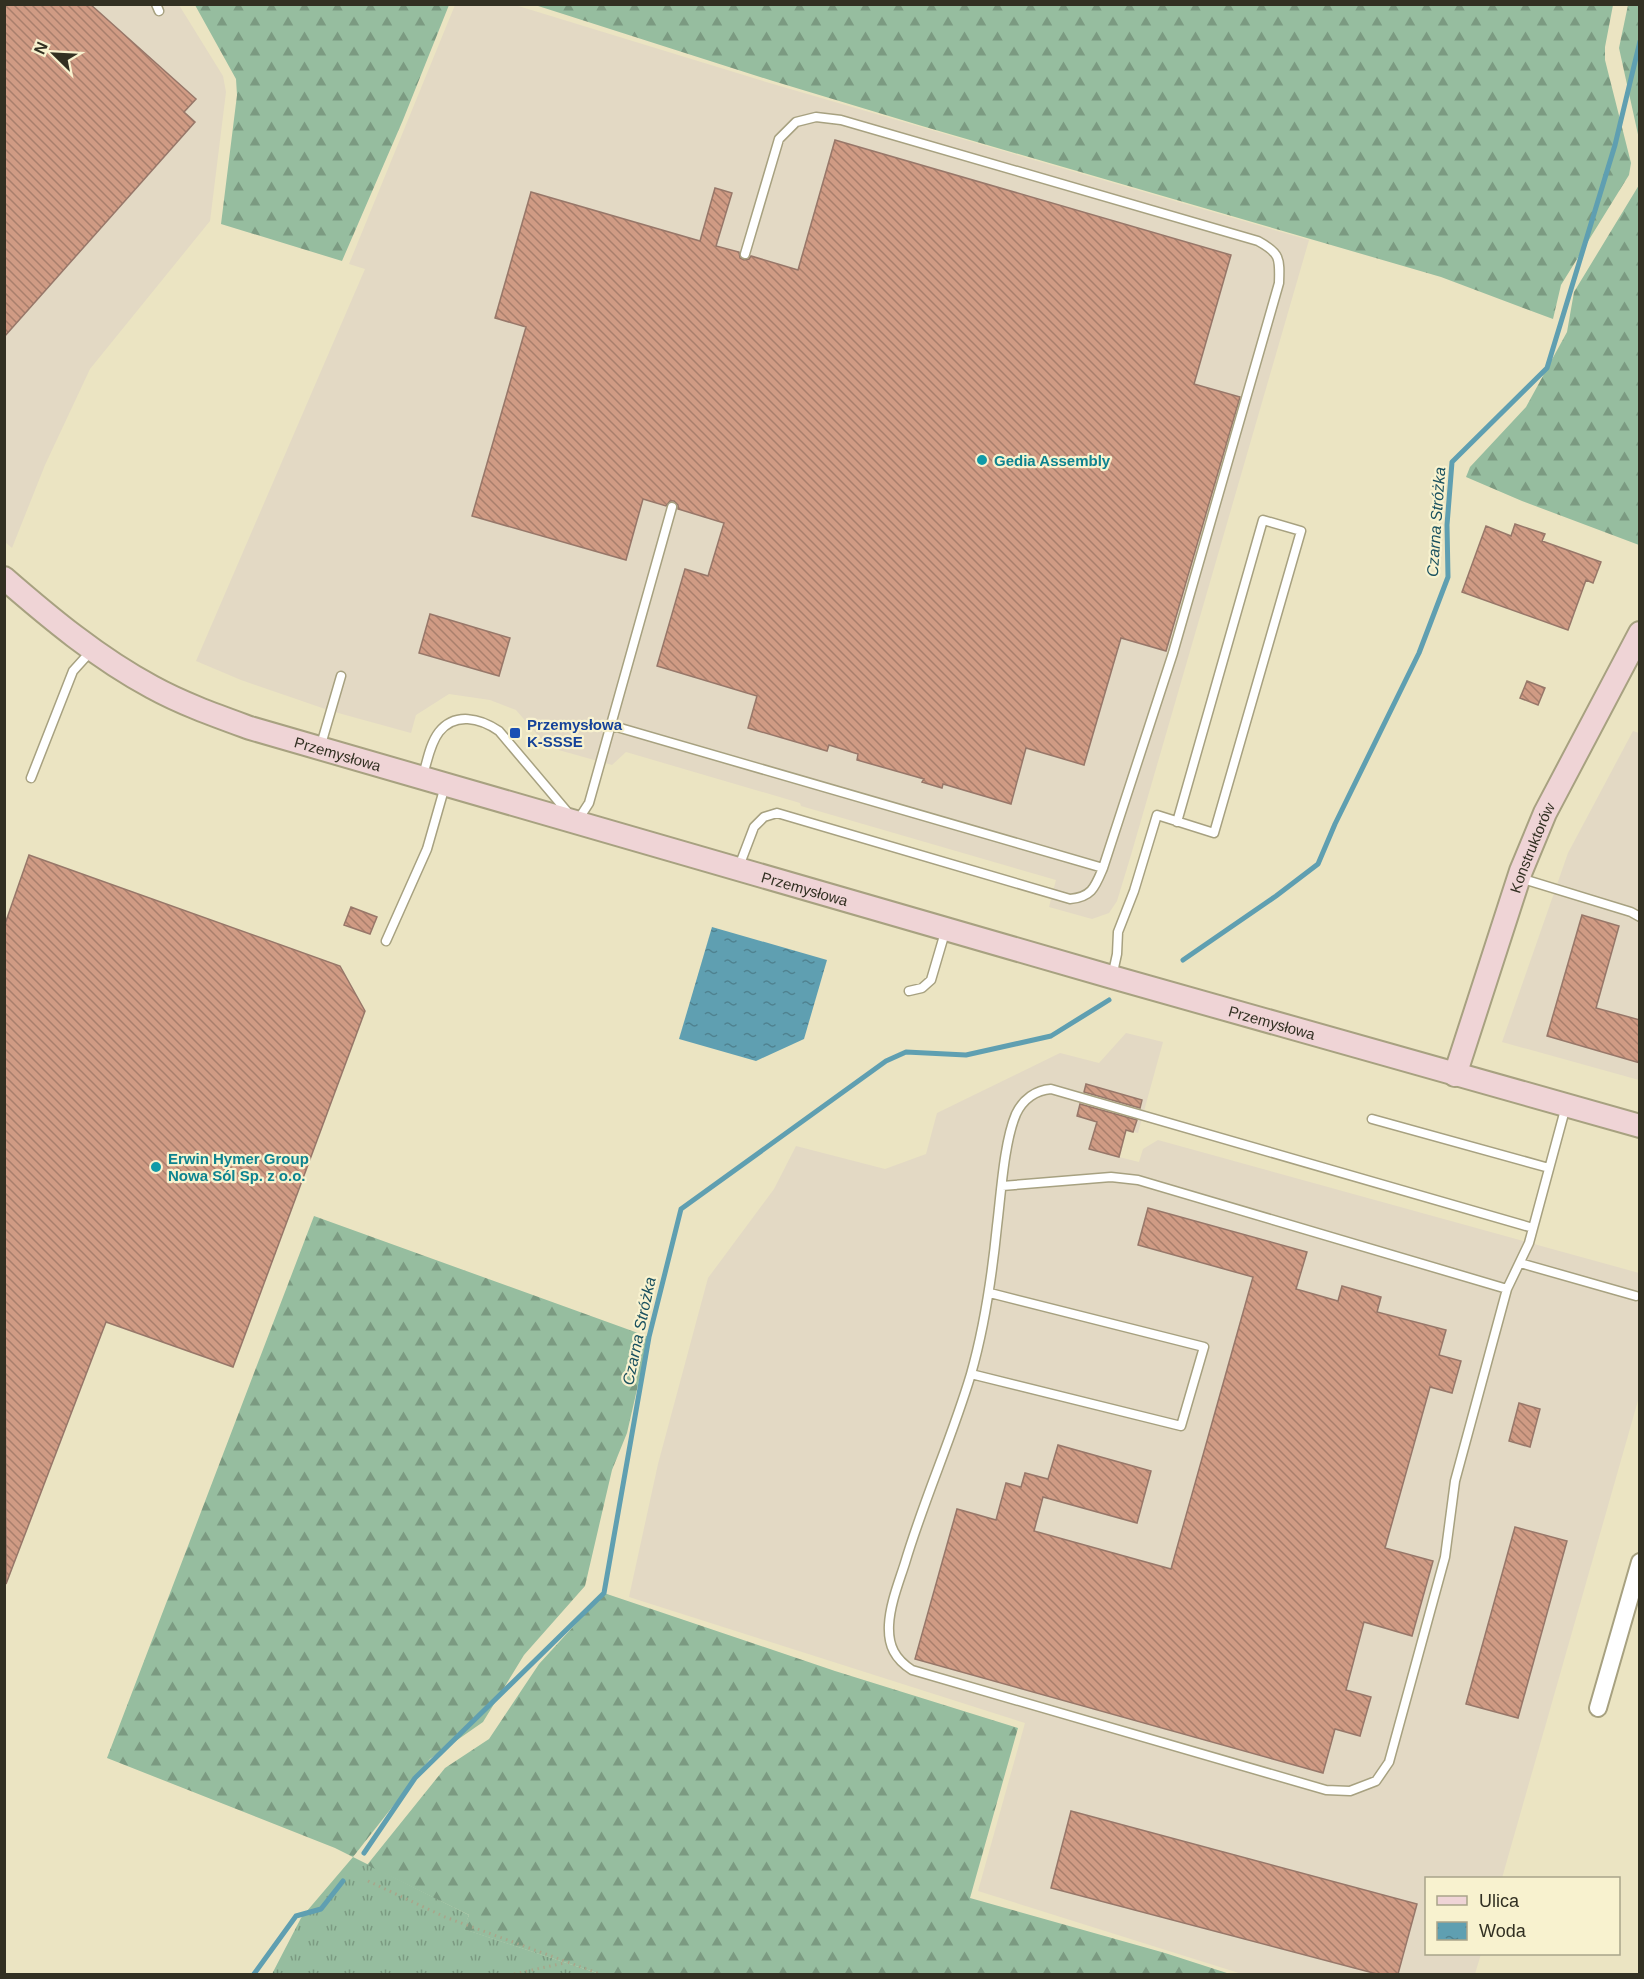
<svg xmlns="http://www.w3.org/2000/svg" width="1644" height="1979" viewBox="0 0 1644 1979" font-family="Arial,sans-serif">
	<defs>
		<pattern id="grass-tufts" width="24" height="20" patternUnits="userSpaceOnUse" patternTransform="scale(1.5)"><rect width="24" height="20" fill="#96bd9f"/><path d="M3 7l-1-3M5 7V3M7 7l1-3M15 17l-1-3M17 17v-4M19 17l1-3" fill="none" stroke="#7b9a81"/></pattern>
		<pattern id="forest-firs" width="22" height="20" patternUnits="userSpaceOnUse" patternTransform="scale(1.5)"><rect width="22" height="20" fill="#96bd9f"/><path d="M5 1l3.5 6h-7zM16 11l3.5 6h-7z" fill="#7b9a81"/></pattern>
		<pattern id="water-ripples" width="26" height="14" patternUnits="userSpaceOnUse" patternTransform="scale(1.5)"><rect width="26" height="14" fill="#5f9fb1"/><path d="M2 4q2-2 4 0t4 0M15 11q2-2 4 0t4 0" fill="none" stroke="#4f8290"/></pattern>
		<pattern id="building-back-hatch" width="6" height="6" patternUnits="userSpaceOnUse" patternTransform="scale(1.5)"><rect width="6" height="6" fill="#d09b84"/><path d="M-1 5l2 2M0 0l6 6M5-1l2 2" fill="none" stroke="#a97f6c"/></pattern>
	</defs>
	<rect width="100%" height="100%" fill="#ebe4c2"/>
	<path fill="#e3d9c4" d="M 5,5 L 179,5 L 223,76 L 226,92 L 210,221 L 90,369 L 45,465 L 12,548 L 5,542 Z
		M 455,5 L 515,5 L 773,84 L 1309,240 L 1131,855 L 1117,901 L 1109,913 L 1092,919 L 1049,907 L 1056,880 L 801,806 L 800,803 L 626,752 L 612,765 L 548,747 L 516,710 L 490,700 L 449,694 L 416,715 L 411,733 L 331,711 L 241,680 L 196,661 L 365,269 L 349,264 Z
		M 1633,731 L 1639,733 L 1639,1080 L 1502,1042 L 1568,853 Z
		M 1126,1033 L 1163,1042 L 1138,1133 L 1126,1130 L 1119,1157 L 1139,1162 L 1143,1149 L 1158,1140 L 1639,1273 L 1639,1397 L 1502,1878 L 1426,1878 L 1426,1954 L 1481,1954 L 1475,1974 L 1242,1974 L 978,1891 L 1025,1723 L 629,1597 L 658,1464 L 708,1278 L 774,1189 L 796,1146 L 885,1169 L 926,1154 L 937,1113 L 1060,1053 L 1099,1063 Z"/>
	<path fill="url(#grass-tufts)" d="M 353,1857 L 469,1915 L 464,1929 L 600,1974 L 272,1974 L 301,1918 Z"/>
	<path fill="url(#forest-firs)" d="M 195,5 L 449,5 L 403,120 L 342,261 L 221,224 L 237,95 L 236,79 Z
		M 535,5 L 1613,5 L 1605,47 L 1605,60 L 1631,163 L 1629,175 L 1561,285 L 1553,319 L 1441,277 L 922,126 L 773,81 Z
		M 1628,5 L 1639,5 L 1639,139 L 1619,48 Z
		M 1639,185 L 1639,545 L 1522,501 L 1466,477 L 1470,467 L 1526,407 L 1567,332 L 1574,292 Z
		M 314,1216 L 649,1337 L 627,1433 L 612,1470 L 585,1586 L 524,1655 L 483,1722 L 430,1759 L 353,1857 L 335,1848 L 107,1758 Z
		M 604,1593 L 835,1671 L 1018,1728 L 970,1898 L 1165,1953 L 1230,1974 L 600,1974 L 463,1929 L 469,1915 L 367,1865 L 445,1768 L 489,1739 L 539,1664 Z"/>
	<path fill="url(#water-ripples)" d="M 712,927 L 827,960 L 804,1039 L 756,1061 L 679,1039 Z"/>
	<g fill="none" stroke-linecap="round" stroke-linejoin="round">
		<path stroke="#5f9fb1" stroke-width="5" d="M 1183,960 L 1276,896 L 1318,864 L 1335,824 L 1419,653 L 1448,577 L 1447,525 L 1452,462 L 1547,368 L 1615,145 L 1640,41
			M 364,1853 L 415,1778 L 604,1593 L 649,1337 L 681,1209 L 886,1061 L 906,1052 L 966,1055 L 1051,1036 L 1109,1000
			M 254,1974 L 296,1916 L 321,1909 L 343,1881"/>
	</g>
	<path fill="url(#building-back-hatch)" stroke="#977769" stroke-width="1.5" d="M 4,4 L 90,4 L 196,99 L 184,112 L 195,122 L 4,337 Z
		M 835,140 L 1231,255 L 1194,384 L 1240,397 L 1166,651 L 1121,638 L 1084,765 L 1026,748 L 1011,804 L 943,784 L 942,788 L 922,782 L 924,779 L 857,760 L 858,754 L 829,745 L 827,751 L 748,728 L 757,696 L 657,666 L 685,569 L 708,576 L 724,523 L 678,509 L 678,505 L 674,501 L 670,501 L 666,506 L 643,499 L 626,560 L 472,516 L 526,327 L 495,318 L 531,192 L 700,241 L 715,188 L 732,193 L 716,246 L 739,252 L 740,258 L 744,260 L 749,259 L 751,256 L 798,270 Z
		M 1515,524 L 1545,534 L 1542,541 L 1601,562 L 1593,583 L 1586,580 L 1568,630 L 1462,592 L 1486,526 L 1511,536 Z
		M 430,614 L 510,638 L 499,676 L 419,653 Z
		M 1527,681 L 1545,688 L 1538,705 L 1520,698 Z
		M 29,855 L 340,966 L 365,1011 L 233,1367 L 106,1322 L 6,1584 L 4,927 Z
		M 351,907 L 377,917 L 370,934 L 344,925 Z
		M 1582,915 L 1619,926 L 1596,1008 L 1640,1020 L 1640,1063 L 1547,1036 Z
		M 1086,1084 L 1142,1100 L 1140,1108 L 1084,1092 Z
		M 1080,1104 L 1137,1120 L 1133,1132 L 1126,1130 L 1119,1157 L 1089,1149 L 1097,1122 L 1077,1116 Z
		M 1148,1208 L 1307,1252 L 1296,1289 L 1338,1301 L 1342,1286 L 1381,1297 L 1377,1312 L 1446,1330 L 1439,1355 L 1461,1361 L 1452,1393 L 1430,1387 L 1385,1548 L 1433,1561 L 1412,1636 L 1364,1622 L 1346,1690 L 1371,1697 L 1360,1736 L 1335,1729 L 1323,1773 L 915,1659 L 957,1509 L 996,1520 L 1006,1483 L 1021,1487 L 1025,1473 L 1048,1479 L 1058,1445 L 1151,1471 L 1137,1523 L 1043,1497 L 1034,1531 L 1171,1569 L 1253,1277 L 1138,1245 Z
		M 1519,1403 L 1540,1409 L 1530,1447 L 1509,1441 Z
		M 1515,1527 L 1567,1541 L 1518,1718 L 1466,1704 Z
		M 1071,1811 L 1417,1904 L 1398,1974 L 1377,1974 L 1051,1888 Z"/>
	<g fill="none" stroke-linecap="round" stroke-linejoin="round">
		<g stroke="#a7a180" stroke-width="11">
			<path id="lane" d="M 156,4 L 159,11
				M 610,725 L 1103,868
				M 320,748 L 341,676
				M 31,778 L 73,671 L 92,650
				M 422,778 C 427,764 429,745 439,732 C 455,712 480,718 499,731 L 570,815
				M 578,820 L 589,803 L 672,507
				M 738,869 L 754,827 L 764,817 L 777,813 L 1070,899 C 1092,897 1095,887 1103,868 L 1173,653 L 1279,283 C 1280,258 1280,253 1258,241 L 841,120 L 816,117 L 796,122 L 779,139 L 745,254
				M 1520,878 L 1631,912 L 1640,917
				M 386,941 L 427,849 L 445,786
				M 1112,977 L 1117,954 L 1118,932 L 1134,891 L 1157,815 L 1214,833 L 1301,531 L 1263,520 L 1177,822
				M 909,991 L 922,988 L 931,980 L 946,929
				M 1372,1119 L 1549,1168
				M 1002,1186 L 1111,1177 L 1138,1180 L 1507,1289
				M 1533,1228 L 1051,1089 C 1036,1090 1023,1099 1016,1114 C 1004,1142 1001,1194 997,1226 C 992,1276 985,1325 971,1374 C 952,1438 924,1499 905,1563 C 899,1582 890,1604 889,1625 C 888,1646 895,1659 912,1670 L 1326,1790 L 1350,1791 L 1376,1781 L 1389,1762 L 1445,1557 L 1455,1481 L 1507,1289 L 1529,1243 L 1566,1106
				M 1520,1263 L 1636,1296
				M 971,1374 L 1181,1426 L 1204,1347 L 990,1293"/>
		</g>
		<g stroke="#a7a180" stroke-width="20">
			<path id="street" d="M 1598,1708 L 1640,1562"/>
		</g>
		<g stroke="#a7a180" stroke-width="26">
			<g id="secondary">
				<path id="s1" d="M 4,578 C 50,618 98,658 152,687 C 183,704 217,716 250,728 L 1112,977 L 1640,1126"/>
				<path id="s2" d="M 1455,1075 L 1521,871 L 1545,813 L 1640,633"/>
			</g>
		</g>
		<path stroke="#aaa58a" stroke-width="3" stroke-dasharray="1.5 4.5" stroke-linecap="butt" d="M 368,1881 L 445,1917 L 600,1974
			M 514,1974 L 564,1963"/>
		<use href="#lane" stroke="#fff" stroke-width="8"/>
		<use href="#street" stroke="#fff" stroke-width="16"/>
		<use href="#secondary" stroke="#efd4d6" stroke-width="22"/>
	</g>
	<g fill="#0f9aa8" stroke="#f8f2cf" stroke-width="2">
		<circle cx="982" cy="460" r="6"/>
		<circle cx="156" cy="1167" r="6"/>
	</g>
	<rect fill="#1a4fb4" stroke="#f8f2cf" stroke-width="2" x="509" y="727" width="12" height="12" rx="3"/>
	<g text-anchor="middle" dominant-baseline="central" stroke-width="4.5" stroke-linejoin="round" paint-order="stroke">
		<g font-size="15" font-weight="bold" fill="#0d838f" stroke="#f8f2cf" text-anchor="start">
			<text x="994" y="460">Gedia Assembly</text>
			<text x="168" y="1158">Erwin Hymer Group<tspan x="168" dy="17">Nowa Sól Sp. z o.o.</tspan></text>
		</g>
		<g font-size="15" font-weight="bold" fill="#164399" stroke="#f8f2cf" text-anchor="start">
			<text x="527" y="724">Przemysłowa<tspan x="527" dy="17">K-SSSE</tspan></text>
		</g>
		<g font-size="15" fill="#323022" stroke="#f8f2cf">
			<text stroke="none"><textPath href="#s1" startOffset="382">Przemysłowa</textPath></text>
			<text stroke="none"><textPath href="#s2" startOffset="240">Konstruktorów</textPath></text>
			<text stroke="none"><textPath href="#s1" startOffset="868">Przemysłowa</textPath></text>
			<text stroke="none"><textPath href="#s1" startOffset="1354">Przemysłowa</textPath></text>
		</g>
		<g font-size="16" font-style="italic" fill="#1a515f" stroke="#f8f2cf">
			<text transform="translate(1436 522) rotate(-86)">Czarna Stróżka</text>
			<text transform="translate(639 1331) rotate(-78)">Czarna Stróżka</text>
		</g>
	</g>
	<rect width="1644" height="1979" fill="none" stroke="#323022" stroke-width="12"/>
	<rect x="1425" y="1877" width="195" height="78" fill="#f8f2cf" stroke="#a9a48a" stroke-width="1.5"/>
	<rect x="1437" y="1896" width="30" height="9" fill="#efd4d6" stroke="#a9a48a" stroke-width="1.5"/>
	<text x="1479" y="1907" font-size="18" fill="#323022">Ulica</text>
	<rect x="1437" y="1922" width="30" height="18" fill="url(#water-ripples)" stroke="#a9a48a" stroke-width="1.5"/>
	<text x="1479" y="1937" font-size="18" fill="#323022">Woda</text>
	<g transform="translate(54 54) rotate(294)" stroke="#f8f2cf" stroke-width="4.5" paint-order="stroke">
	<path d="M0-4.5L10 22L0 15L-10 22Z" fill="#323022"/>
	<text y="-9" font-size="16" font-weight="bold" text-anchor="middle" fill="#323022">N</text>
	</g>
</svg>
